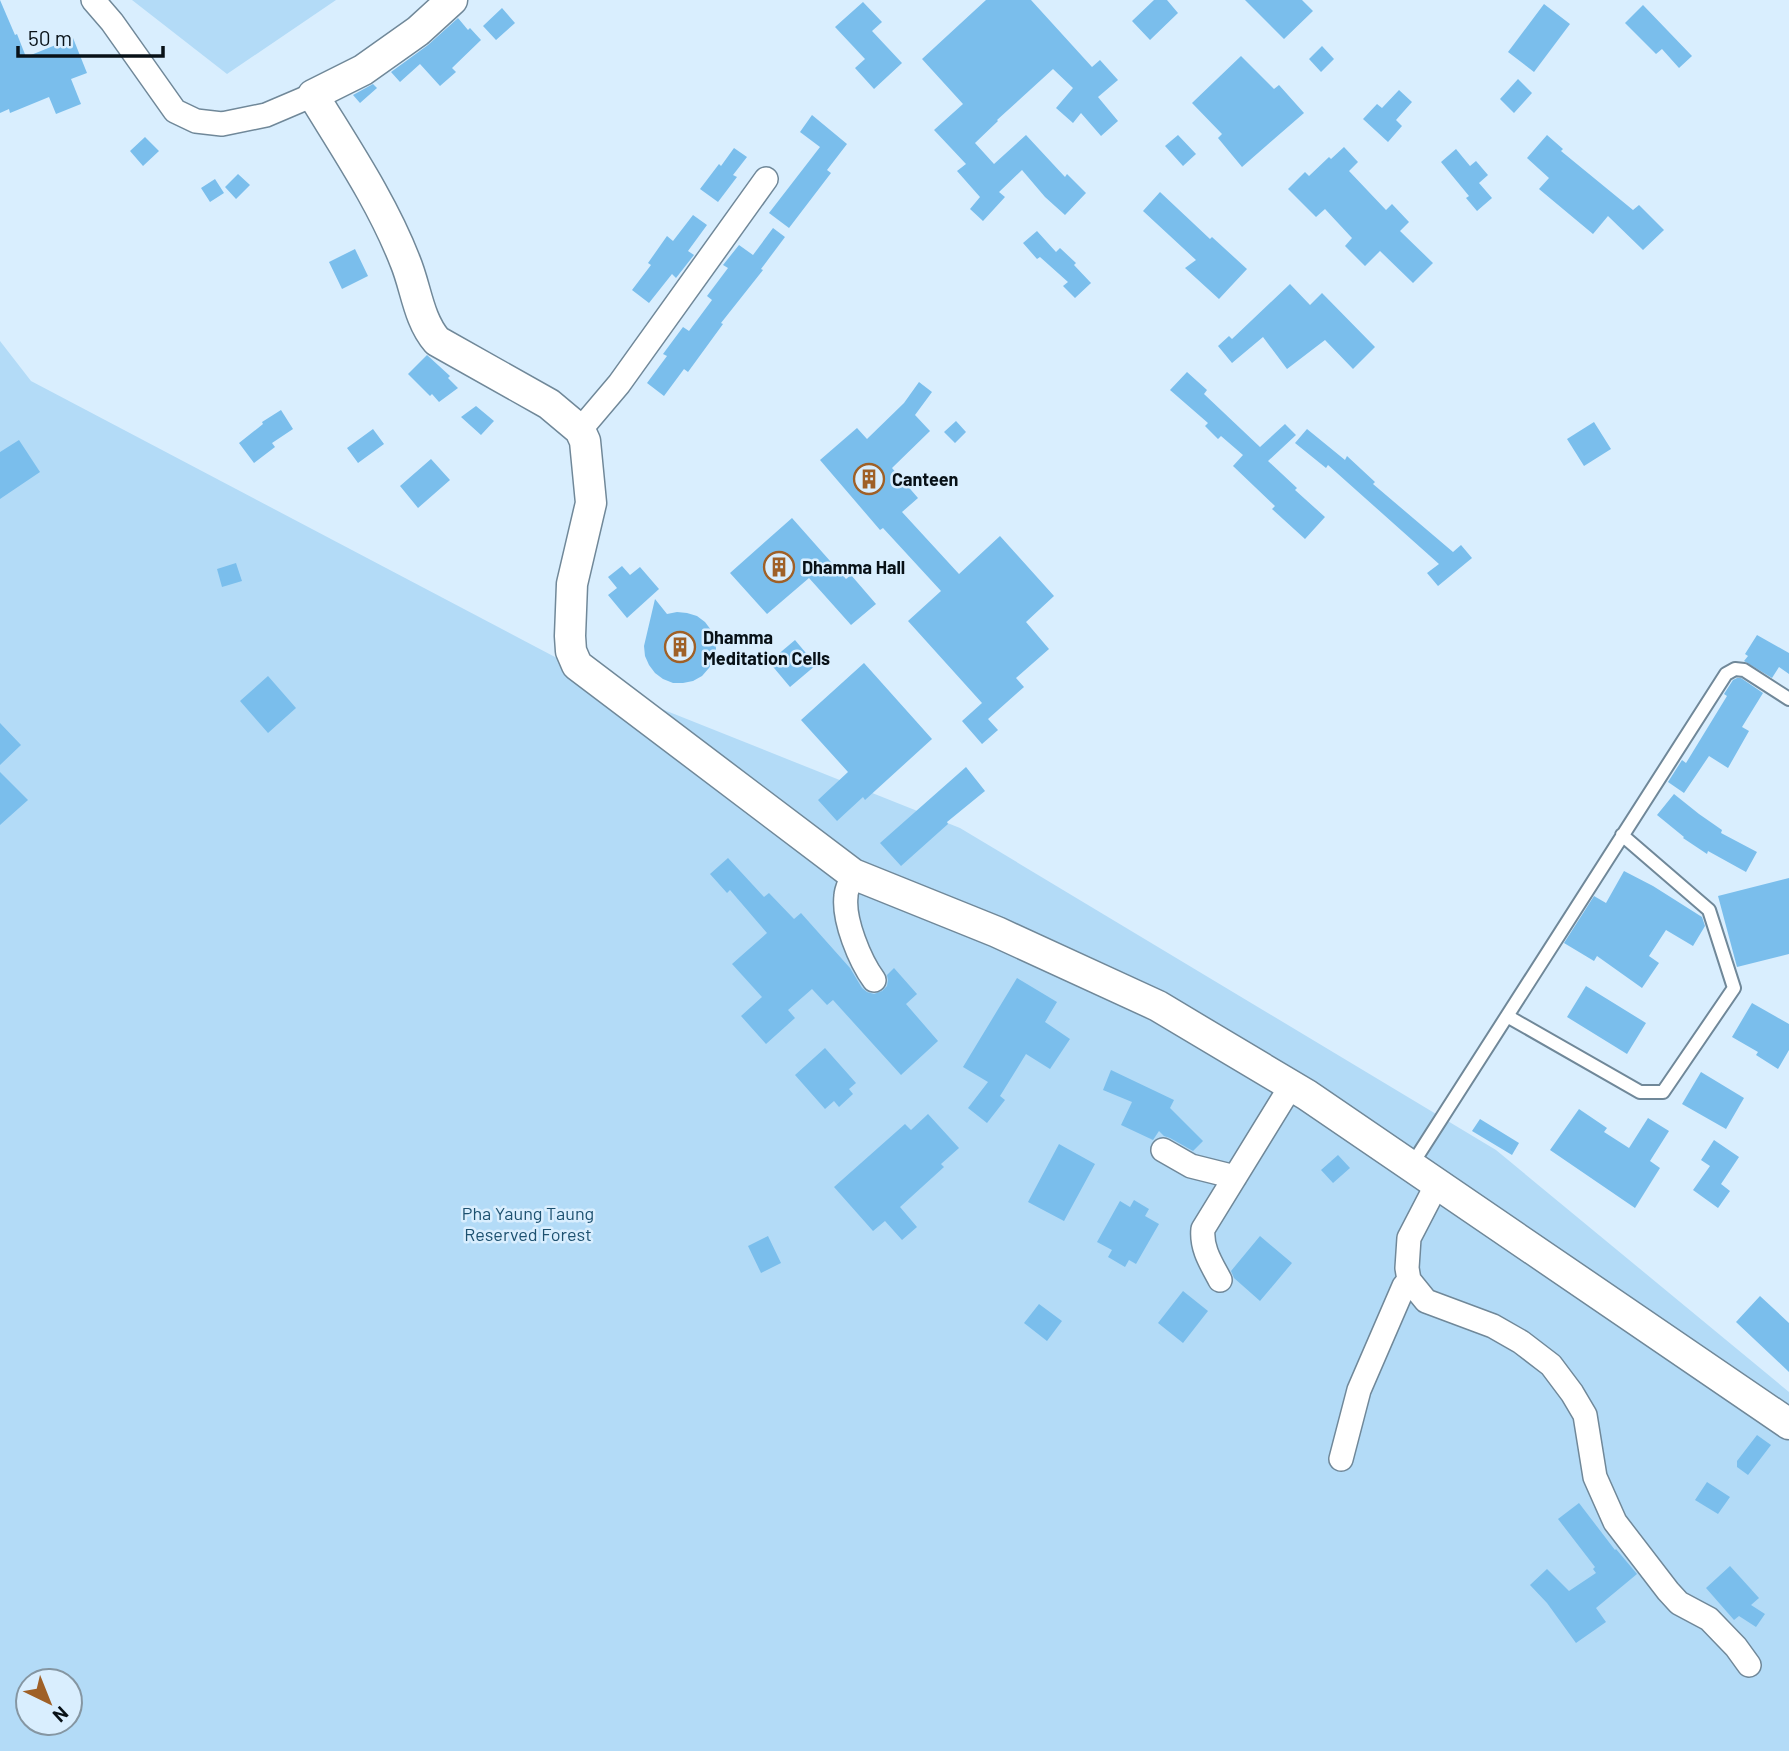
<svg xmlns="http://www.w3.org/2000/svg" width="1789" height="1751" viewBox="0 0 1789 1751" font-family="Barlow,sans-serif">
	<rect width="100%" height="100%" fill="#d9eefe"/>
	<path fill="#b3dbf7" fill-rule="evenodd" d="M 132,0 L 336,0 L 227,74 Z
		M 0,341 L 31,381 L 629,696 L 960,828 L 1496,1150 L 1789,1392 L 1789,1751 L 0,1751 ZM 28,1681 L 70,1681 L 70,1723 L 28,1723 Z"/>
	<path fill="#7abeec" d="M 0,0 L 15,35 L 17,34 L 26,57 L 73,38 L 87,73 L 71,79 L 81,104 L 56,114 L 49,97 L 10,113 L 9,109 L 0,113 Z
		M 986,0 L 1031,0 L 1092,67 L 1100,60 L 1118,80 L 1098,97 L 1118,121 L 1101,136 L 1081,113 L 1073,123 L 1056,108 L 1073,88 L 1053,69 L 997,120 L 998,121 L 975,143 L 994,164 L 1026,135 L 1065,177 L 1067,174 L 1086,193 L 1065,215 L 1045,197 L 1022,170 L 999,192 L 1005,197 L 983,221 L 970,209 L 980,197 L 957,171 L 966,164 L 934,130 L 963,104 L 922,59 Z
		M 1154,0 L 1167,0 L 1178,13 L 1150,40 L 1132,21 Z
		M 1245,0 L 1302,0 L 1313,11 L 1284,39 Z
		M 863,2 L 882,22 L 872,31 L 902,63 L 874,89 L 855,68 L 865,59 L 835,27 Z
		M 1544,4 L 1570,24 L 1534,72 L 1508,52 Z
		M 1643,5 L 1692,56 L 1679,68 L 1662,49 L 1656,54 L 1625,23 Z
		M 502,8 L 515,23 L 496,40 L 483,26 Z
		M 458,18 L 468,30 L 470,28 L 481,40 L 452,68 L 456,72 L 440,86 L 420,64 L 400,82 L 391,72 L 428,45 Z
		M 1322,46 L 1334,59 L 1321,72 L 1309,59 Z
		M 1241,56 L 1274,89 L 1279,85 L 1304,113 L 1242,167 L 1218,138 L 1222,134 L 1192,103 Z
		M 1518,79 L 1532,93 L 1514,113 L 1500,99 Z
		M 373,84 L 377,88 L 360,103 L 353,95 Z
		M 1399,90 L 1412,102 L 1396,120 L 1402,126 L 1388,142 L 1363,119 L 1377,104 L 1382,108 Z
		M 812,115 L 847,144 L 827,170 L 831,173 L 789,228 L 769,213 L 820,147 L 800,132 Z
		M 1178,135 L 1196,154 L 1183,166 L 1165,146 Z
		M 1547,135 L 1563,149 L 1561,151 L 1633,210 L 1639,205 L 1664,230 L 1643,250 L 1608,216 L 1593,234 L 1539,189 L 1549,178 L 1527,158 Z
		M 145,137 L 159,151 L 143,166 L 130,151 Z
		M 1344,147 L 1358,162 L 1349,171 L 1386,210 L 1392,204 L 1409,222 L 1400,231 L 1433,263 L 1413,283 L 1380,251 L 1365,266 L 1345,246 L 1352,238 L 1325,209 L 1316,217 L 1288,189 L 1305,172 L 1309,176 L 1329,157 L 1331,159 Z
		M 734,148 L 747,157 L 733,175 L 737,177 L 718,202 L 700,189 L 719,164 L 721,166 Z
		M 1456,149 L 1470,166 L 1476,161 L 1488,175 L 1479,183 L 1492,198 L 1477,211 L 1466,198 L 1469,196 L 1441,162 Z
		M 238,174 L 250,185 L 236,199 L 225,187 Z
		M 215,179 L 224,193 L 210,202 L 201,188 Z
		M 1160,192 L 1210,239 L 1212,237 L 1247,269 L 1219,299 L 1185,268 L 1196,260 L 1143,211 Z
		M 693,215 L 707,225 L 688,251 L 694,255 L 676,278 L 672,274 L 649,303 L 632,290 L 651,265 L 648,263 L 667,236 L 673,241 Z
		M 773,228 L 785,237 L 761,269 L 763,270 L 721,323 L 723,324 L 688,372 L 684,369 L 664,396 L 647,383 L 667,356 L 663,354 L 683,327 L 689,331 L 712,300 L 707,296 L 728,268 L 723,265 L 739,245 L 753,255 Z
		M 1037,231 L 1056,252 L 1060,248 L 1076,263 L 1074,265 L 1091,283 L 1075,298 L 1063,286 L 1068,282 L 1040,257 L 1037,259 L 1023,243 Z
		M 355,249 L 368,276 L 342,289 L 329,262 Z
		M 1290,284 L 1310,305 L 1322,293 L 1375,347 L 1353,369 L 1325,340 L 1287,369 L 1263,337 L 1232,363 L 1218,346 L 1229,336 L 1232,339 Z
		M 427,355 L 450,376 L 448,378 L 458,388 L 439,402 L 432,394 L 430,396 L 408,374 Z
		M 1187,372 L 1207,390 L 1204,394 L 1260,447 L 1285,424 L 1296,435 L 1268,461 L 1297,488 L 1295,490 L 1325,517 L 1305,539 L 1272,509 L 1275,506 L 1233,466 L 1243,455 L 1221,436 L 1218,439 L 1205,426 L 1208,423 L 1170,390 Z
		M 919,382 L 932,392 L 915,415 L 930,431 L 892,468 L 918,498 L 902,512 L 959,574 L 1000,536 L 1054,596 L 1026,622 L 1049,649 L 1016,678 L 1024,687 L 988,719 L 998,730 L 982,744 L 962,721 L 982,703 L 908,621 L 941,591 L 883,528 L 880,530 L 820,460 L 857,428 L 867,439 L 904,403 Z
		M 476,406 L 494,421 L 481,435 L 461,417 Z
		M 281,410 L 293,429 L 272,443 L 275,447 L 254,463 L 239,443 L 263,424 L 262,422 Z
		M 956,421 L 966,432 L 955,443 L 944,432 Z
		M 1594,422 L 1611,449 L 1584,466 L 1567,439 Z
		M 373,429 L 384,444 L 358,463 L 347,448 Z
		M 1307,429 L 1345,460 L 1347,456 L 1375,482 L 1373,484 L 1453,552 L 1461,545 L 1472,558 L 1438,586 L 1427,573 L 1439,564 L 1328,465 L 1326,468 L 1295,443 Z
		M 19,440 L 40,472 L 0,499 L 0,452 Z
		M 431,459 L 450,480 L 418,508 L 400,486 Z
		M 792,518 L 846,579 L 851,575 L 876,604 L 851,625 L 809,578 L 767,614 L 730,573 Z
		M 236,563 L 242,581 L 222,587 L 217,569 Z
		M 622,566 L 630,575 L 640,567 L 659,589 L 627,618 L 608,595 L 617,588 L 608,577 Z
		M 655,599 L 667,614 L 677,612 L 687,613 L 697,616 L 705,622 L 711,630 L 715,639 L 716,649 L 714,660 L 709,668 L 702,676 L 693,681 L 683,683 L 673,683 L 663,679 L 655,673 L 649,665 L 645,656 L 644,646 Z
		M 1757,635 L 1789,653 L 1789,674 L 1779,667 L 1772,678 L 1744,661 L 1748,656 L 1745,654 Z
		M 795,640 L 816,665 L 790,687 L 769,662 Z
		M 864,663 L 932,739 L 865,800 L 863,797 L 837,821 L 818,800 L 848,772 L 801,720 Z
		M 268,676 L 296,708 L 268,733 L 240,701 Z
		M 1737,678 L 1741,678 L 1763,693 L 1742,727 L 1749,731 L 1728,768 L 1709,756 L 1684,793 L 1668,782 L 1682,760 L 1686,763 L 1727,696 L 1724,694 L 1733,680 Z
		M 0,723 L 21,745 L 0,765 Z
		M 966,767 L 985,791 L 947,822 L 948,824 L 901,866 L 880,843 Z
		M 0,772 L 28,800 L 0,825 Z
		M 1674,794 L 1699,814 L 1722,830 L 1721,833 L 1757,852 L 1746,872 L 1708,851 L 1707,854 L 1683,838 L 1684,837 L 1657,815 Z
		M 728,858 L 764,897 L 769,893 L 794,919 L 801,913 L 850,968 L 862,988 L 867,992 L 874,994 L 882,991 L 887,986 L 888,980 L 887,975 L 894,968 L 917,994 L 906,1004 L 938,1041 L 901,1075 L 833,1000 L 827,1005 L 812,989 L 788,1010 L 795,1018 L 766,1044 L 741,1016 L 762,997 L 732,964 L 767,933 L 730,890 L 727,893 L 710,874 Z
		M 1624,871 L 1653,886 L 1702,917 L 1705,926 L 1693,946 L 1666,930 L 1649,956 L 1659,963 L 1642,988 L 1597,956 L 1594,961 L 1564,943 L 1594,896 L 1606,903 Z
		M 1789,878 L 1789,954 L 1737,967 L 1718,896 Z
		M 1017,978 L 1057,1002 L 1045,1022 L 1070,1039 L 1050,1069 L 1026,1054 L 1000,1096 L 1005,1100 L 987,1123 L 968,1108 L 988,1082 L 963,1067 Z
		M 1586,986 L 1646,1023 L 1627,1054 L 1567,1017 Z
		M 1752,1003 L 1789,1024 L 1789,1050 L 1778,1069 L 1756,1055 L 1758,1052 L 1732,1037 Z
		M 825,1048 L 856,1083 L 849,1089 L 853,1094 L 839,1107 L 834,1101 L 825,1109 L 795,1075 Z
		M 1111,1070 L 1174,1100 L 1170,1108 L 1203,1141 L 1193,1151 L 1170,1138 L 1164,1136 L 1159,1131 L 1153,1140 L 1121,1125 L 1132,1102 L 1103,1090 Z
		M 1701,1072 L 1744,1098 L 1726,1129 L 1682,1104 Z
		M 1579,1109 L 1607,1128 L 1604,1132 L 1629,1148 L 1648,1118 L 1669,1131 L 1650,1161 L 1660,1168 L 1635,1208 L 1550,1150 Z
		M 928,1114 L 959,1148 L 941,1164 L 944,1167 L 900,1207 L 917,1227 L 902,1240 L 885,1221 L 873,1231 L 834,1187 L 905,1124 L 911,1130 Z
		M 1480,1119 L 1519,1143 L 1512,1155 L 1472,1131 Z
		M 1714,1140 L 1739,1157 L 1721,1184 L 1730,1191 L 1718,1208 L 1693,1190 L 1710,1166 L 1701,1160 Z
		M 1059,1144 L 1095,1164 L 1064,1221 L 1028,1202 Z
		M 1338,1155 L 1350,1168 L 1333,1183 L 1321,1170 Z
		M 1134,1200 L 1149,1209 L 1145,1216 L 1159,1224 L 1136,1264 L 1129,1260 L 1125,1267 L 1108,1257 L 1112,1250 L 1097,1242 L 1120,1201 L 1130,1207 Z
		M 768,1236 L 781,1263 L 761,1273 L 748,1246 Z
		M 1260,1236 L 1292,1263 L 1260,1301 L 1234,1278 L 1231,1271 Z
		M 1183,1291 L 1208,1311 L 1183,1343 L 1158,1323 Z
		M 1760,1296 L 1789,1323 L 1789,1372 L 1736,1322 Z
		M 1039,1304 L 1062,1321 L 1047,1341 L 1024,1323 Z
		M 1757,1435 L 1771,1445 L 1748,1475 L 1737,1467 L 1737,1461 Z
		M 1707,1482 L 1730,1497 L 1718,1514 L 1695,1500 Z
		M 1579,1503 L 1615,1550 L 1616,1549 L 1637,1574 L 1596,1608 L 1606,1622 L 1576,1643 L 1547,1603 L 1530,1585 L 1547,1569 L 1569,1591 L 1596,1573 L 1593,1569 L 1595,1567 L 1558,1519 Z
		M 1730,1566 L 1759,1598 L 1751,1605 L 1765,1614 L 1756,1627 L 1739,1616 L 1734,1620 L 1706,1588 Z"/>
	<g fill="none" stroke-linecap="round" stroke-linejoin="round">
		<g stroke="#708899" stroke-width="16">
			<path id="service" d="M 1507,1016 L 1640,1092 L 1663,1092 L 1734,988 L 1709,910 L 1622,835
				M 1411,1166 L 1726,674 L 1735,669 L 1744,670 L 1789,699"/>
		</g>
		<g stroke="#708899" stroke-width="26">
			<path id="minor" d="M 93,0 L 112,22 L 175,111 L 196,121 L 222,124 L 266,115 L 313,95
				M 580,430 L 619,384 L 766,179
				M 853,874 C 851,881 846,889 846,896 C 843,920 860,961 874,980
				M 1163,1150 L 1191,1166 L 1235,1177
				M 1437,1184 L 1409,1238 L 1407,1268 L 1409,1280 L 1426,1301 L 1493,1326 L 1521,1342 L 1551,1365 L 1572,1393 L 1585,1415 L 1595,1477 L 1615,1522 L 1668,1591 L 1679,1603 L 1709,1619 L 1736,1647 L 1749,1665
				M 1220,1280 C 1211,1263 1201,1248 1203,1229 L 1291,1086
				M 1341,1459 L 1359,1390 L 1404,1286 L 1409,1280"/>
		</g>
		<g stroke="#708899" stroke-width="33">
			<path id="tertiary" d="M 452,0 L 418,31 L 363,70 L 313,95 C 346,149 382,202 405,261 C 416,287 418,319 437,341 L 549,404 L 580,430 L 585,441 L 591,503 L 572,584 L 570,636 L 571,651 L 577,665 L 853,874 L 997,932 L 1158,1006 L 1307,1095 L 1789,1424"/>
		</g>
		<use href="#service" stroke="#fff" stroke-width="12"/>
		<use href="#minor" stroke="#fff" stroke-width="23"/>
		<use href="#tertiary" stroke="#fff" stroke-width="30"/>
	</g>
	<defs>
		<g id="building-ring" transform="scale(1.575)"><circle r="9.5" fill="#d9eefe" stroke="#9f6027" stroke-width="1.5"/><path d="M-4-6H4V6H1V3H-1V6H-4ZM-2.5-4.3h1.7v1.8h-1.7ZM.8-4.3h1.7v1.8H.8ZM-2.5-1h1.7V.8h-1.7ZM.8-1h1.7V.8H.8Z" fill="#9f6027"/></g>
	</defs>
	<g fill-rule="evenodd">
		<use href="#building-ring" x="869" y="479"/>
		<use href="#building-ring" x="779" y="567"/>
		<use href="#building-ring" x="680" y="647"/>
	</g>
	<g text-anchor="middle" dominant-baseline="central" stroke-width="5" stroke-linejoin="round" paint-order="stroke">
		<g font-size="18" font-weight="bold" fill="#081117" stroke="#d9eefe" text-anchor="start">
			<text x="892" y="479">Canteen</text>
			<text x="802" y="567">Dhamma Hall</text>
			<text x="703" y="637">Dhamma<tspan x="703" dy="21">Meditation Cells</tspan></text>
		</g>
		<g font-size="18" fill="#1d5170" stroke="#d9eefe">
			<text x="528" y="1213">Pha Yaung Taung<tspan x="528" dy="21">Reserved Forest</tspan></text>
		</g>
	</g>
	<g transform="translate(49 1702) rotate(137)"><circle r="33" fill="#d9eefe" stroke="#8596a2" stroke-width="2"/>
	<path d="M0-5L12 26L0 18L-12 26Z" fill="#9f6027"/>
	<text y="-10" font-size="19" font-weight="bold" text-anchor="middle" fill="#081117">N</text>
	</g>
	<path d="M18 46v10h145v-10" fill="none" stroke="#081117" stroke-width="3.5"/>
	<text x="28" y="46" font-size="21" fill="#081117" stroke="#d9eefe" stroke-width="5" paint-order="stroke">50 m</text>
</svg>
